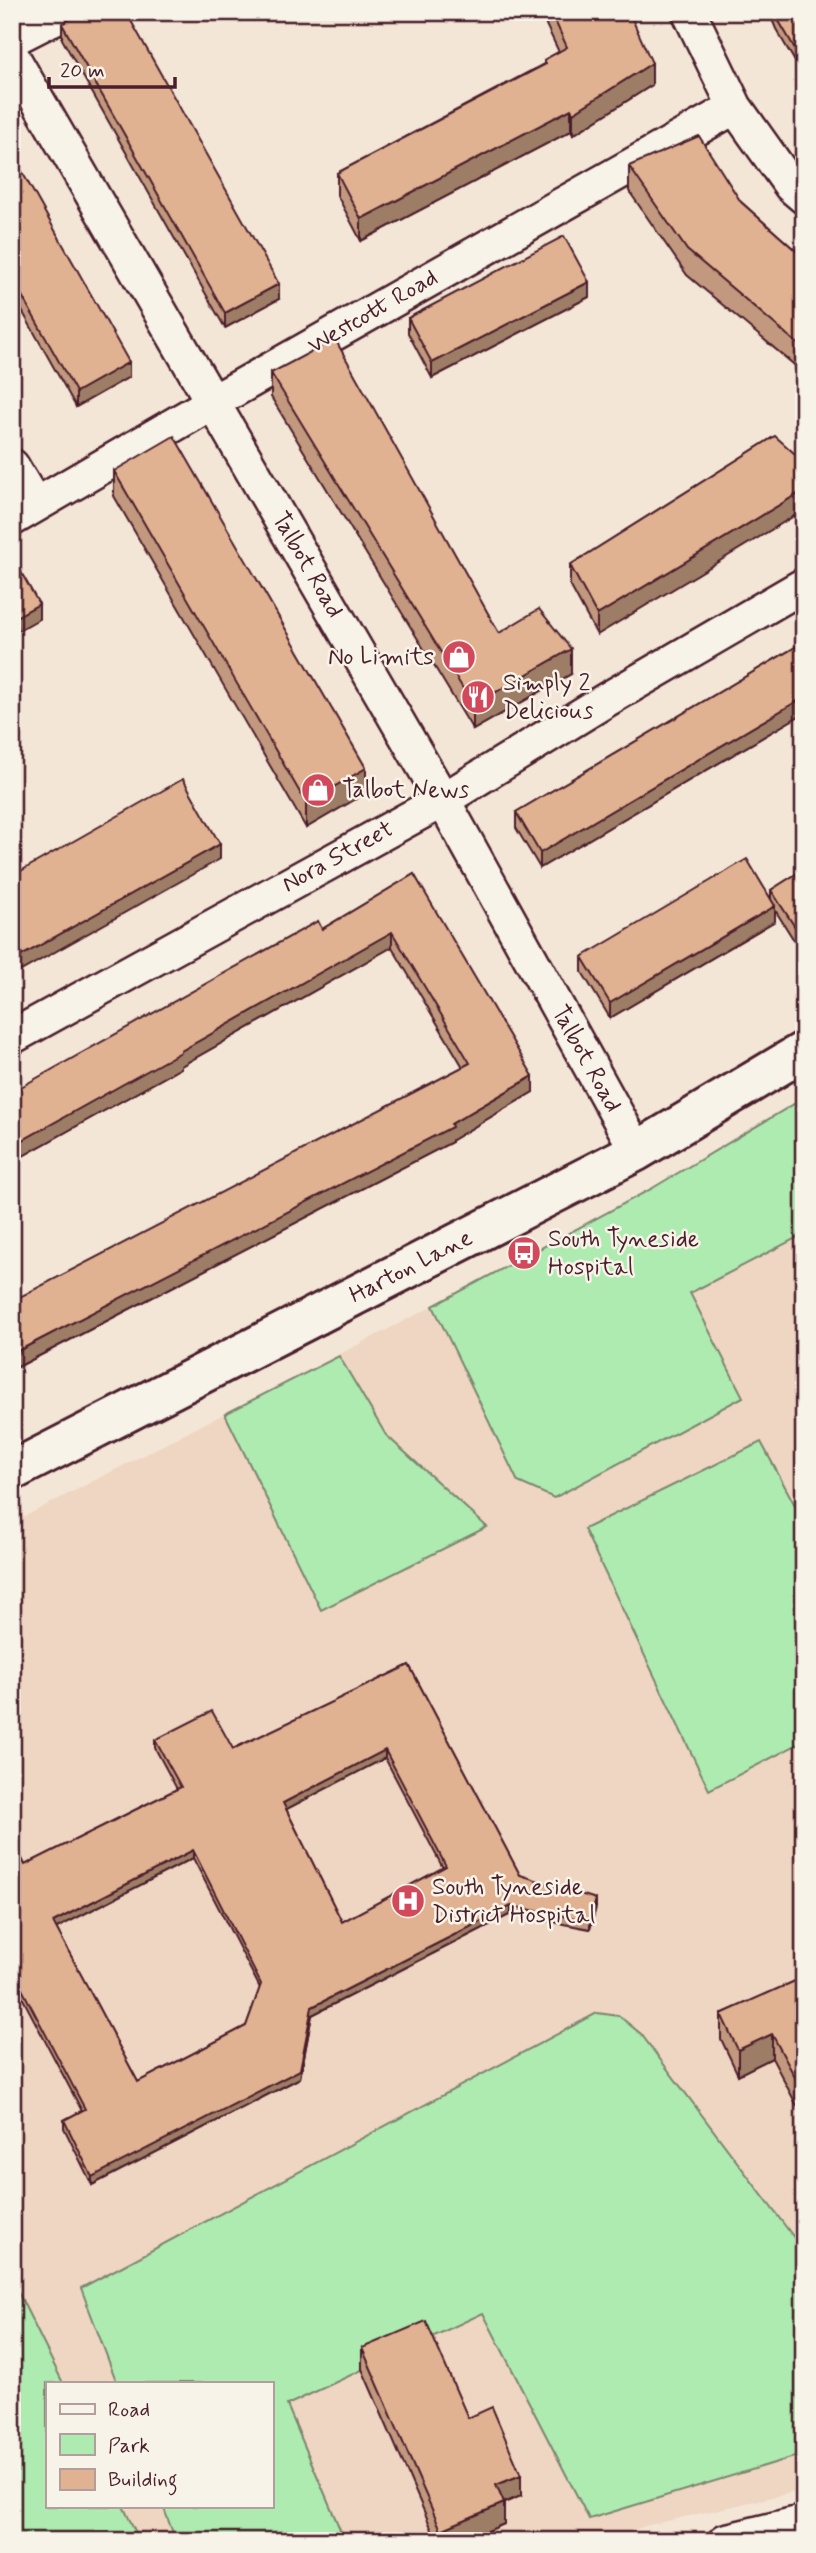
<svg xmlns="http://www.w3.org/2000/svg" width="816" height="2553" viewBox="0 0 816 2553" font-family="Mynerve,sans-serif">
	<rect width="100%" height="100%" fill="#f3e6d7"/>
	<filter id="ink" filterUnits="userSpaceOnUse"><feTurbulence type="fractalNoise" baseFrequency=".0143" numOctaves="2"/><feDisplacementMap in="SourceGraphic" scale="14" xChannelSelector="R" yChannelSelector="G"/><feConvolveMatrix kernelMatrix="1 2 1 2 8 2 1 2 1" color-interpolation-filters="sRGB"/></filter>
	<g filter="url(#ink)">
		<path fill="#eed6c2" d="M 804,1098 L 804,2490 L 645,2526 L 604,2541 L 140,2541 L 123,2506 L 271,2506 L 271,2383 L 63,2383 L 12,2280 L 12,1523 L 433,1306 L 651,1189 Z"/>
		<path fill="#aeebb1" stroke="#7c856e" stroke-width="2" d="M 804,1098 L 804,1150 L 800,1153 L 804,1161 L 804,1234 L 690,1293 L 743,1397 L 554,1498 L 518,1482 L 433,1306 L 651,1189 Z
			M 339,1356 L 386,1435 L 487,1527 L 321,1610 L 225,1414 Z
			M 761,1442 L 804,1522 L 804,1741 L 709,1790 L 584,1529 Z
			M 597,2013 L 619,2016 L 641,2034 L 804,2251 L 804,2454 L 589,2519 L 483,2313 L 287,2405 L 345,2541 L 176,2541 L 163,2506 L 271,2506 L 271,2383 L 117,2383 L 81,2288 Z
			M 12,2280 L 63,2383 L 47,2383 L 47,2506 L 123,2506 L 140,2541 L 12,2541 Z"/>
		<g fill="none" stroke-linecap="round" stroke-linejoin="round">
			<g stroke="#4a1f2b" stroke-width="38">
				<path id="minor" d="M 689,12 L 735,107 L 791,186 L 804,197
					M 12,39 L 65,12
					M 12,56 L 443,800 L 637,1151
					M 12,466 L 35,505
					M 12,519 L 213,402 L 735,107
					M 12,1037 L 443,800 L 606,700 L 804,585
					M 725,2541 L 804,2522"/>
			</g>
			<g stroke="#4a1f2b" stroke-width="44">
				<path id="tertiary" d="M 12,1471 L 637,1151 L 804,1051"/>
			</g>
			<use href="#minor" stroke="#f7f3e8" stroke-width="33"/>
			<use href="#tertiary" stroke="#f7f3e8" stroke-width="38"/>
		</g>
		<path fill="#c2997e" stroke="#4a1f2b" stroke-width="2" fill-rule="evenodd" d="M 225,12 L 244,12 L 229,20 Z
			M 540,12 L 629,12 L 652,85 L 573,135 L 571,131 L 361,241 L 337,195 L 337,173 L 544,64 L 544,60 L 559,52 Z
			M 769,12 L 804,12 L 804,77 L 776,29 Z
			M 62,24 L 279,299 L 225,328 L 62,39 Z
			M 12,154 L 129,377 L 76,407 L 12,293 Z
			M 629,166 L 741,202 L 804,258 L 804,373 L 687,275 L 629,191 Z
			M 589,297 L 432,378 L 408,333 L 408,318 Z
			M 271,373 L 499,633 L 571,674 L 473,730 L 271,397 Z
			M 775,436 L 597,635 L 570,585 L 570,565 Z
			M 114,471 L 366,793 L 306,828 L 114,496 Z
			M 804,642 L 804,713 L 540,868 L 516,828 L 516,812 Z
			M 804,869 L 804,940 L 797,945 L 775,910 L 775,921 L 610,1018 L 582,972 L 582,957 L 771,900 L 771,890 Z
			M 414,874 L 533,1092 L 452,1140 L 452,1142 L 12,1370 L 463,1067 L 392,947 L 181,1066 L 181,1068 L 12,1162 L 322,929 Z
			M 409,1665 L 520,1875 L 596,1907 L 590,1929 L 511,1914 L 312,2015 L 300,2078 L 92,2185 L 64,2128 L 64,2120 L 82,2111 L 12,1978 L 12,1839 L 25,1865 L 177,1789 L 155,1748 L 155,1740 L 233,1749 ZM 385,1758 L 443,1868 L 342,1922 L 286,1809 ZM 193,1858 L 260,1988 L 246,2026 L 138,2082 L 56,1928 Z
			M 804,1977 L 804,2119 L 772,2058 L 738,2075 L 721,2039 L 721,2014 Z
			M 362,2348 L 521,2496 L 504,2503 L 504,2524 L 464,2541 L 437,2541 L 362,2369 Z"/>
		<path fill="#9e7d66" stroke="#4a1f2b" stroke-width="2" d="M 229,12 L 244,12 L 229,20 Z
			M 652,63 L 652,85 L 573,135 L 573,113 Z
			M 571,109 L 571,131 L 361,241 L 361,219 Z
			M 589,282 L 589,297 L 432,378 L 432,363 Z
			M 279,284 L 279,299 L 225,328 L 225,313 Z
			M 129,362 L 129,377 L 76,407 L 76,392 Z
			M 804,490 L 804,510 L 597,635 L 597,615 Z
			M 39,604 L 39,619 L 12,634 L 12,619 Z
			M 571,649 L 571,674 L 473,730 L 473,705 Z
			M 804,697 L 804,713 L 540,868 L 540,853 Z
			M 366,768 L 366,793 L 306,828 L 306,803 Z
			M 220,844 L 220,859 L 12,976 L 12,961 Z
			M 775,906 L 775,921 L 610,1018 L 610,1003 Z
			M 804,925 L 804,940 L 797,945 L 797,930 Z
			M 392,932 L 392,947 L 181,1066 L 181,1068 L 12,1162 L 12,1146 Z
			M 533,1076 L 533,1092 L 452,1140 L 452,1142 L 12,1370 L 12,1354 L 451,1124 Z
			M 385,1750 L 385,1758 L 283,1811 L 283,1803 Z
			M 193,1850 L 193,1858 L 53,1930 L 53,1922 Z
			M 596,1899 L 596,1907 L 590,1929 L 590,1921 Z
			M 511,1906 L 511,1914 L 312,2015 L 300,2078 L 92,2185 L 92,2177 L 312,2007 Z
			M 772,2034 L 772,2058 L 738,2075 L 738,2050 Z
			M 521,2475 L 521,2496 L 496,2506 L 496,2485 Z
			M 504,2503 L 504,2524 L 464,2541 L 441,2541 L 441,2530 Z"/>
		<path fill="#e1b292" stroke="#4a1f2b" stroke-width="2" fill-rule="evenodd" d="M 82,12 L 126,12 L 279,284 L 225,313 L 62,24 Z
			M 551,12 L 629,12 L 652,63 L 573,113 L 571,109 L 361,219 L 337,173 L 546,64 L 544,60 L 567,47 Z
			M 775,12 L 804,12 L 804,64 L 776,16 Z
			M 699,136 L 741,202 L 804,258 L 804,349 L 687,250 L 629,166 Z
			M 12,154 L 129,362 L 76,392 L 12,278 Z
			M 564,236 L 589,282 L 432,363 L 408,318 Z
			M 335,339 L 499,633 L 539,609 L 571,649 L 473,705 L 271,373 Z
			M 174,436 L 366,768 L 306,803 L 114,471 Z
			M 775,436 L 804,462 L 804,490 L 597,615 L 570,565 Z
			M 12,556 L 39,604 L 12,619 Z
			M 804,642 L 804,697 L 540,853 L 516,812 Z
			M 183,779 L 220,844 L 12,961 L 12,876 Z
			M 747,859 L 775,906 L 610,1003 L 582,957 Z
			M 804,869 L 804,925 L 797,930 L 771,890 Z
			M 414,874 L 533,1076 L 451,1124 L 452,1127 L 12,1354 L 12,1301 L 470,1063 L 392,932 L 181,1051 L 181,1052 L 12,1146 L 12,1092 L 318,921 L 322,929 Z
			M 409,1665 L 520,1875 L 596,1899 L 590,1921 L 511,1906 L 312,2007 L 300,2070 L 92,2177 L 64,2120 L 85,2109 L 12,1970 L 12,1839 L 25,1865 L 181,1787 L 155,1740 L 212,1711 L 233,1749 ZM 385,1750 L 446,1866 L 342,1922 L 283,1803 ZM 193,1850 L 261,1984 L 246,2026 L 138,2082 L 53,1922 Z
			M 804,1977 L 804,2094 L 772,2034 L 738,2050 L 721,2014 Z
			M 426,2321 L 468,2418 L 492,2407 L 521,2475 L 496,2485 L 504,2503 L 441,2530 L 362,2348 Z"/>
	</g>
	<defs>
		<g id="shop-disc" transform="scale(1.75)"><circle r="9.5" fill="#d1495b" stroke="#f7f3e8"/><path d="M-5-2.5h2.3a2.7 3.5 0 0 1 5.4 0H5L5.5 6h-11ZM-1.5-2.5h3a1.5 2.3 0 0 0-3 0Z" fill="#fff"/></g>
		<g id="restaurant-disc" transform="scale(1.75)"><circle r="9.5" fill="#d1495b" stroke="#f7f3e8"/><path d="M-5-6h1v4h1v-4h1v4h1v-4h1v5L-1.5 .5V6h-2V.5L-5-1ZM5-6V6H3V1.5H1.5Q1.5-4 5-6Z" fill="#fff"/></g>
		<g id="bus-disc" transform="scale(1.75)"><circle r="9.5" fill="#d1495b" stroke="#f7f3e8"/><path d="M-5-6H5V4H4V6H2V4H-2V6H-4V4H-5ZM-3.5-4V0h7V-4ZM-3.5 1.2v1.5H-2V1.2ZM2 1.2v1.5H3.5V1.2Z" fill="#fff"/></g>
		<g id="hospital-disc" transform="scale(1.75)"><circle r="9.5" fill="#d1495b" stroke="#f7f3e8"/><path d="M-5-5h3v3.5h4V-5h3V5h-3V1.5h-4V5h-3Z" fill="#fff"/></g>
	</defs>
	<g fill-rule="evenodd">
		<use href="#shop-disc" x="459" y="657"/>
		<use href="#restaurant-disc" x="478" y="697"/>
		<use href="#shop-disc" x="318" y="790"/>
		<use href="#bus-disc" x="524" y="1253"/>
		<use href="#hospital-disc" x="408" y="1901"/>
	</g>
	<g text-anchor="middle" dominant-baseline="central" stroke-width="5" stroke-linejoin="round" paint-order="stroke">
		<g font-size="24" fill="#4a1f2b" stroke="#f7f3e8">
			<text transform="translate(373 312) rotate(-30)">Westcott Road</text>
			<text transform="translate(307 565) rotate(60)">Talbot Road</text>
			<text transform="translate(338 857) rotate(-29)">Nora Street</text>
			<text transform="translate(586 1059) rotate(61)">Talbot Road</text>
			<text transform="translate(411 1267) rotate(-27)">Harton Lane</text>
		</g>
		<g font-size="24" fill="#4a1f2b" stroke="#f7f3e8" text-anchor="start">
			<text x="434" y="657" text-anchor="end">No Limits</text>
			<text x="503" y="683">Simply 2<tspan x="503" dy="28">Delicious</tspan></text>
			<text x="342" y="790">Talbot News</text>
			<text x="548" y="1239">South Tyneside<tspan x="548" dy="28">Hospital</tspan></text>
			<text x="432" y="1887">South Tyneside<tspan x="432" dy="28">District Hospital</tspan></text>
		</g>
	</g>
	<rect width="816" height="2553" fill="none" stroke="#f7f3e8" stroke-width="42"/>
	<rect x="21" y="21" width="774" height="2511" fill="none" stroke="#4a1f2b" stroke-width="2.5" filter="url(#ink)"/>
	<rect x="46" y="2382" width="228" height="126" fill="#f7f3e8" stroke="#b29e9c" stroke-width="2"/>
	<rect x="60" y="2404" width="35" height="10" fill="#f7f3e8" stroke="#b29e9c" stroke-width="2"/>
	<text x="108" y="2416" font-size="21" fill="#4a1f2b">Road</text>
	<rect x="60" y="2434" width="35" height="21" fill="#aeebb1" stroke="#b29e9c" stroke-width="2"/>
	<text x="108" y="2452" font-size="21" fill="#4a1f2b">Park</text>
	<rect x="60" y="2469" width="35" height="21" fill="#e1b292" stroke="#b29e9c" stroke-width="2"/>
	<text x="108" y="2486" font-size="21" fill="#4a1f2b">Building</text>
	<path d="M49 77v10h126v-10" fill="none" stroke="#4a1f2b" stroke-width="3.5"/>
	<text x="60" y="77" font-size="21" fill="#4a1f2b" stroke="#f7f3e8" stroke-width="5" paint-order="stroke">20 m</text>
</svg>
